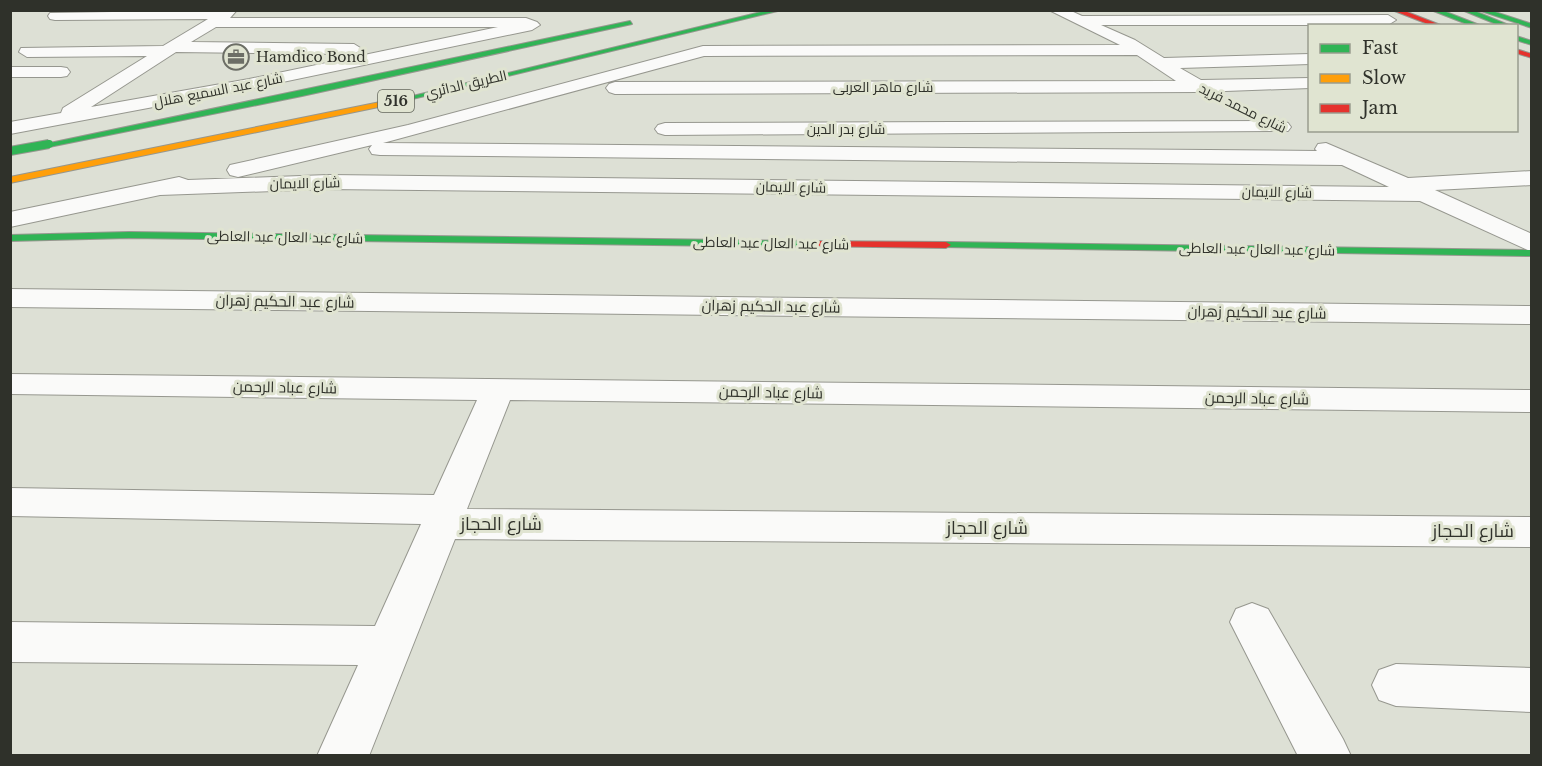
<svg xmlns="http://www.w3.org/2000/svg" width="1542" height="766" viewBox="0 0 1542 766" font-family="'Libre Baskerville',Cairo,serif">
	<rect width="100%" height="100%" fill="#dde0d5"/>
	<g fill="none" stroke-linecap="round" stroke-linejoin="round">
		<g stroke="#96978f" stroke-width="2">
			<path id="street" d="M 237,10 L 230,18 L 526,18 L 537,22 L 540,25 L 532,30 L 249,89 L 10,134 L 10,122 L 61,113 L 63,108 L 147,56 L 27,57 L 19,52 L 21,48 L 163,46 L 208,19 L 55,20 L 50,19 L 48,16 L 50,13 ZM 216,27 L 498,27 L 249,79 L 91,107 L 176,52 L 354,54 L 362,49 L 354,44 L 191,42 Z
				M 1049,10 L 1069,10 L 1082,16 L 1388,15 L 1396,20 L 1388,25 L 1101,25 L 1135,40 L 1164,58 L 1310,54 L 1310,64 L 1180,68 L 1201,80 L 1310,78 L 1310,88 L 1199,92 L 615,94 L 609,92 L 606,88 L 609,84 L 615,82 L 1176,81 L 1137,55 L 704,56 L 383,143 L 1317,151 L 1315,149 L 1318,144 L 1326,143 L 1408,178 L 1532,171 L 1532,185 L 1435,190 L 1532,234 L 1532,252 L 1420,201 L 328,189 L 160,195 L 10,227 L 10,212 L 179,177 L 188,180 L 328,175 L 1389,187 L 1342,165 L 380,155 L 372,154 L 369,149 L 372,145 L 238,177 L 230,175 L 227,170 L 230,165 L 408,125 L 703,46 L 1120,45 Z
				M 10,67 L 61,67 L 67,68 L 70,72 L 67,76 L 61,77 L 10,77 Z
				M 1281,121 L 1288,123 L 1291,127 L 1288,131 L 665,135 L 658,133 L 655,129 L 658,125 L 665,123 Z
				M 10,289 L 1532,306 L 1532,324 L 10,307 Z
				M 10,374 L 1532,390 L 1532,412 L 510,400 L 467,509 L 1532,517 L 1532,547 L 455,539 L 369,756 L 317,756 L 358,665 L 10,662 L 10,622 L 375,626 L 421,524 L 10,516 L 10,488 L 434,495 L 477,400 L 10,394 Z
				M 1252,603 L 1268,609 L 1343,739 L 1351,756 L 1298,756 L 1230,622 L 1236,609 Z
				M 1396,664 L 1532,668 L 1532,712 L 1396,706 L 1379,700 L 1372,685 L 1379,670 Z"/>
		</g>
		<g stroke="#96978f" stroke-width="2">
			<path id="fast" d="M 769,10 L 782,10 L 400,102 L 396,100 Z
				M 1431,10 L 1441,10 L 1482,26 L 1472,26 Z
				M 1462,10 L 1472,10 L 1511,26 L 1501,26 Z
				M 1478,10 L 1489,10 L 1532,24 L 1532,28 Z
				M 630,21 L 632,24 L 302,96 L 49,147 L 45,144 Z
				M 1516,36 L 1532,41 L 1532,45 L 1516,40 Z
				M 129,232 L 808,241 L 813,244 L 808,247 L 129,238 L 10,241 L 10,235 Z
				M 946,242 L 1532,250 L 1532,256 L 942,247 L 942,243 Z"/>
		</g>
		<g stroke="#96978f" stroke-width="2">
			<path id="slow" d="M 400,98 L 404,100 L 403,102 L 10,183 L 10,177 Z"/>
		</g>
		<g stroke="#96978f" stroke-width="2">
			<path id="jam" d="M 1392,10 L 1402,10 L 1443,26 L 1433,26 Z
				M 1516,49 L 1532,54 L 1532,58 L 1516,53 Z
				M 808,241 L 946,242 L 951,245 L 946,248 L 804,246 L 804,242 Z"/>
		</g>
		<use href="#street" fill="#fafaf9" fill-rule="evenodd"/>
		<use href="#fast" fill="#30b455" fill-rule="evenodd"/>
		<use href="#slow" fill="#ff9f0a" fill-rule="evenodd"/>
		<use href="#jam" fill="#e5322d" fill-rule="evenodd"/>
		<g stroke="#96978f" stroke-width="10" stroke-linecap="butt">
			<path id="fast-bridge" d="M 10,151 L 49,144"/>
		</g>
		<use href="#fast-bridge" stroke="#30b455" stroke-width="8"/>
	</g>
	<defs>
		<g id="office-ring" transform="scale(1.35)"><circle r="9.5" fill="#e0e4d1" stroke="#6c6e66" stroke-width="1.5"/><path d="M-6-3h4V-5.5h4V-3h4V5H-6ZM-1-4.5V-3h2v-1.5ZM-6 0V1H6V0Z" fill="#6c6e66"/></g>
	</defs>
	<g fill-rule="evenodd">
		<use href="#office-ring" x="236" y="57"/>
	</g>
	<g text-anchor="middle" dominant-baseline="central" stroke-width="6" stroke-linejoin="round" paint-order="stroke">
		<g font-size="14" fill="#2f312a" stroke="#e0e4d1" text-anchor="start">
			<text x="256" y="57">Hamdico Bond</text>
		</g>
		<g font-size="14" fill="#2f312a" stroke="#e0e4d1">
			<text transform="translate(466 84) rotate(-13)">الطريق الدائري</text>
			<text x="883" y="87">شارع ماهر العربى</text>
			<text transform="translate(218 90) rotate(-11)">شارع عبد السميع هلال</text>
			<text transform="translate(1243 108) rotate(26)">شارع محمد فريد</text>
			<text x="846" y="129">شارع بدر الدين</text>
			<text transform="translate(305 183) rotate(-1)">شارع الايمان</text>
			<text transform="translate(791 187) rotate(1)">شارع الايمان</text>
			<text transform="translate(1277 192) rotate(1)">شارع الايمان</text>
			<text transform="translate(285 237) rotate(1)">شارع عبد العال عبد العاطى</text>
			<text transform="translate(771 243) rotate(1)">شارع عبد العال عبد العاطى</text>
			<text transform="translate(1257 249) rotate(1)">شارع عبد العال عبد العاطى</text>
		</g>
		<rect fill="#e0e4d1" stroke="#64675c" stroke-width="1.5" x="378" y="90" width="36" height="22" rx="4.5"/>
		<g font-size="14" font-weight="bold" fill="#2f312a">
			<text x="396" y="101">516</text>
		</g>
		<g font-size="15" fill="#2f312a" stroke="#e0e4d1">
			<text transform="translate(285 301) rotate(1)">شارع عبد الحكيم زهران</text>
			<text transform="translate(771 306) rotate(1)">شارع عبد الحكيم زهران</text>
			<text transform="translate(1257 312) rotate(1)">شارع عبد الحكيم زهران</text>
			<text transform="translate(285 387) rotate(1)">شارع عباد الرحمن</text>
			<text transform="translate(771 392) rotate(1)">شارع عباد الرحمن</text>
			<text transform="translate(1257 398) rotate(1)">شارع عباد الرحمن</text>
		</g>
		<g font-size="18" fill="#2f312a" stroke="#e0e4d1">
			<text x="501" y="524">شارع الحجاز</text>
			<text x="987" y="528">شارع الحجاز</text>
			<text x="1473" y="531">شارع الحجاز</text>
		</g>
	</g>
	<rect width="1542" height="766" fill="none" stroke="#2f312a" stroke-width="24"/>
	<rect x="1308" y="24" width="210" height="108" fill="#e0e4d1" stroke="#999c8e" stroke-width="1.5"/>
	<rect x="1320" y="44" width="30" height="9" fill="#30b455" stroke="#999c8e" stroke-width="1.5"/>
	<text x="1362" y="54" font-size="18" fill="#2f312a">Fast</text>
	<rect x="1320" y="74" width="30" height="9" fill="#ff9f0a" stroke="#999c8e" stroke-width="1.5"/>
	<text x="1362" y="84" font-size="18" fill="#2f312a">Slow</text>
	<rect x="1320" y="104" width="30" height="9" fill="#e5322d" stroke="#999c8e" stroke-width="1.5"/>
	<text x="1362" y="114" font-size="18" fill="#2f312a">Jam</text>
</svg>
